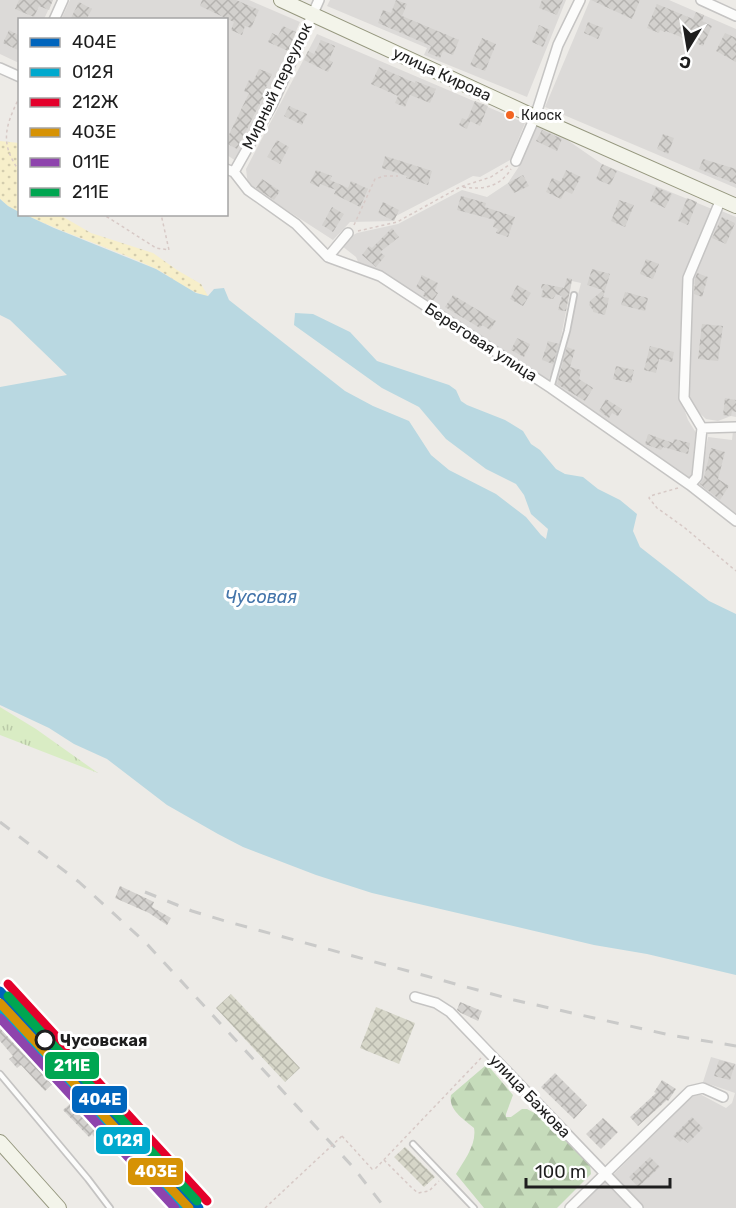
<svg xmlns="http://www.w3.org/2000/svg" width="736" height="1208" viewBox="0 0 736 1208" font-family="Rubik,sans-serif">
	<defs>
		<pattern id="construction-cross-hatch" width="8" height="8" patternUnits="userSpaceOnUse" patternTransform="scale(1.5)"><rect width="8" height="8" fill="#d6d6c8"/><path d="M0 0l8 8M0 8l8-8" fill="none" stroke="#b7b7ab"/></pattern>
		<pattern id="grass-tufts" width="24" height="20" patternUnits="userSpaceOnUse" patternTransform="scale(1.5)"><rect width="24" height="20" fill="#d9ecc4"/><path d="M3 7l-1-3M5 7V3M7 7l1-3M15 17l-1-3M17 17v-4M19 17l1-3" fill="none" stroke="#bacaa8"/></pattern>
		<pattern id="forest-firs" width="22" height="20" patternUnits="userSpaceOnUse" patternTransform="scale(1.5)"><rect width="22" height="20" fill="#c6dcbb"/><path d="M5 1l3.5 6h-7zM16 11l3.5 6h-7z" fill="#aabca0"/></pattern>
		<pattern id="sand-dots" width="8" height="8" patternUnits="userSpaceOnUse" patternTransform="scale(1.5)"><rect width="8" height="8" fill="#f7efca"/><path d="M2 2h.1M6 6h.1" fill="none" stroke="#d3ccad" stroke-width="1.8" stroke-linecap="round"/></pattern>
		<pattern id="building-cross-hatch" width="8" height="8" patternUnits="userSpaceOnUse" patternTransform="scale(1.5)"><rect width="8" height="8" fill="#d3d1ce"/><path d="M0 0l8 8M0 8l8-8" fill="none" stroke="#b5b3b0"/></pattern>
	</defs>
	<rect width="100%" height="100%" fill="#edebe7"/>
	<path fill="#dcdad8" d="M 0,0 L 53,0 L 44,19 L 20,20 L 19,63 L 0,54 Z
		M 70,0 L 249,0 L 300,22 L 271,89 L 273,90 L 267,102 L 265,101 L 255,127 L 236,161 L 227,155 L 226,20 L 61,20 Z
		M 330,0 L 566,0 L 527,97 L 424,55 L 427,48 L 327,6 Z
		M 590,0 L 669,0 L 736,29 L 736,188 L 545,107 Z
		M 317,34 L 525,123 L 510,160 L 480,177 L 473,176 L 396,216 L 394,221 L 350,222 L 333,240 L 248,185 L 246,169 Z
		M 538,125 L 563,137 L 602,164 L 712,209 L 686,275 L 678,392 L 688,420 L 698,436 L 694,476 L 689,480 L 554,387 L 581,283 L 572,281 L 556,362 L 548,381 L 377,270 L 359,264 L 356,257 L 342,246 L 348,238 L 357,233 L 398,224 L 462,190 L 487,197 L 508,183 L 518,168 Z
		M 719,210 L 736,217 L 736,417 L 731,416 L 718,421 L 706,419 L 695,409 L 689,395 L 692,294 L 695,285 L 692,283 Z
		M 733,431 L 736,431 L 736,518 L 707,495 L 708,493 L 697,485 L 703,476 L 701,475 L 708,437 L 732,440 Z
		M 711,1057 L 736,1064 L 736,1208 L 643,1208 L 613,1175 L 690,1098 L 698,1093 L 726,1108 L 732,1103 L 735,1093 L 703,1082 Z
		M 605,1179 L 633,1208 L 575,1208 Z"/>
	<path fill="url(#construction-cross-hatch)" d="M 231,994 L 300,1068 L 285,1082 L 216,1008 Z
		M 376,1007 L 415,1023 L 399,1064 L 360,1048 Z
		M 405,1147 L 435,1177 L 424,1187 L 394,1157 Z"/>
	<path fill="url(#grass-tufts)" d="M 0,707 L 36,729 L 98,773 L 0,735 Z"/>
	<path fill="url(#forest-firs)" d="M 485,1066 L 490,1068 L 513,1095 L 506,1114 L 506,1117 L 511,1117 L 522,1109 L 527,1109 L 540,1116 L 590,1165 L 591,1174 L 557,1208 L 484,1208 L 456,1174 C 464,1161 477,1144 474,1128 C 464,1119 448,1110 451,1095 Z"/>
	<path fill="url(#sand-dots)" d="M 0,141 L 19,143 L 19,212 L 8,206 L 0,199 Z
		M 26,215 L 60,215 L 91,233 L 153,253 L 177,270 L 201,284 L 208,296 C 187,292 173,277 154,268 C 112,248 68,235 26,215 Z"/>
	<path fill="#b9d8e1" d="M 0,199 L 8,206 L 19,212 L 20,214 L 26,215 L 54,228 L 156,269 L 196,293 L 208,296 L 214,289 L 224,288 L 229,300 L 345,391 L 373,406 L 409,421 L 431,455 L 449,470 L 496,494 L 526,517 L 541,535 L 546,539 L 548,529 L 531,514 L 524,495 L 516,484 L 486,469 L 446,439 L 419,407 L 382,388 L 294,325 L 295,313 L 313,314 L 350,332 L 377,361 L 449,385 L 456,390 L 461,401 L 467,405 L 505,420 L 523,431 L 531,444 L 540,450 L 556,469 L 565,474 L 583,477 L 598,489 L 620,500 L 637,514 L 633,531 L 640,547 L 709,601 L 736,614 L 736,975 L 647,954 L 594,945 L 372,893 L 316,875 L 243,847 L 218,834 L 167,805 L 107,759 L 74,744 L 49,728 L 0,705 L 0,387 L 67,375 L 10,320 L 0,315 Z"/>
	<path fill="url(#building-cross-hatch)" d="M 19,0 L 53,0 L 49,10 L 39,6 L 34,17 L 15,9 Z
		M 202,0 L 236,0 L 259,10 L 251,28 L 245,26 L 242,35 L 231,30 L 234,22 L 200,6 Z
		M 396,0 L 407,4 L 402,16 L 459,40 L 453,55 L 443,51 L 440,58 L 428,53 L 431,46 L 378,23 L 383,10 L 391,13 Z
		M 542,0 L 563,0 L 557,15 L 539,8 Z
		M 591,0 L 640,0 L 632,19 Z
		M 79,2 L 92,9 L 86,20 L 70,20 Z
		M 657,4 L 693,19 L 696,12 L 704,15 L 702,21 L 712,26 L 703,46 L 666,31 L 665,32 L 660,30 L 659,33 L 647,28 Z
		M 588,22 L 603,28 L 598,39 L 584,33 Z
		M 539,25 L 550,30 L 543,47 L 532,42 Z
		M 283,26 L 296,32 L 288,51 L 268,42 L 272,33 L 278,36 Z
		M 9,30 L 20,36 L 20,51 L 3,43 Z
		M 725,33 L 736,38 L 736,62 L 716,51 Z
		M 482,38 L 496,44 L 485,71 L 470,65 Z
		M 321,40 L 335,46 L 329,60 L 333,62 L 328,72 L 304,60 L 308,51 L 314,54 Z
		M 379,67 L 415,83 L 415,81 L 436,89 L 430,103 L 410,95 L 405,107 L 395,103 L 398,96 L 371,84 Z
		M 259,69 L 272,74 L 266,87 L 271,90 L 266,101 L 262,99 L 237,149 L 226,143 L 226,141 L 249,93 L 244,91 L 249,80 L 253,82 Z
		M 475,101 L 488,106 L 480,126 L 470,121 L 467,129 L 459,125 L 462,118 L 467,120 Z
		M 289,106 L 307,114 L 302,125 L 284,116 Z
		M 542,130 L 562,139 L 557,151 L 536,141 Z
		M 663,134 L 674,138 L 668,154 L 657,149 Z
		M 277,140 L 289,147 L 280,164 L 267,157 Z
		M 385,156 L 432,171 L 428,185 L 406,178 L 407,176 L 382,168 Z
		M 703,159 L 736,169 L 736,184 L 699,169 Z
		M 602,164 L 617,171 L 610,185 L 596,179 Z
		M 316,170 L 332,176 L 330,180 L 348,188 L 351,181 L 368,189 L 360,207 L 334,194 L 336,190 L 320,184 L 319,187 L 310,183 Z
		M 566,170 L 581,177 L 572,194 L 565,191 L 561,199 L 546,192 L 552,178 L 561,182 Z
		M 523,175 L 529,186 L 514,193 L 508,183 Z
		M 262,179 L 280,191 L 274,200 L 256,188 Z
		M 656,187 L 672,194 L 665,208 L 650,201 Z
		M 461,196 L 486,203 L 485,207 L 515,217 L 508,237 L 496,233 L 498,229 L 493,227 L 495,220 L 457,210 Z
		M 687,198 L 697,202 L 688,225 L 678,221 Z
		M 619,200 L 634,205 L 625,227 L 611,221 Z
		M 383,202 L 399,210 L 394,221 L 378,213 Z
		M 332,207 L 344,214 L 333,232 L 322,225 Z
		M 722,217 L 735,223 L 726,244 L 712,238 Z
		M 392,228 L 399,237 L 380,252 L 385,256 L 376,267 L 362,255 L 369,246 L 372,248 Z
		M 646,259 L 659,264 L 653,279 L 640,274 Z
		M 592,269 L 610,274 L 603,297 L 609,298 L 605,315 L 593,312 L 593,310 L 589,305 L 590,301 L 603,290 L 587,285 Z
		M 697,273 L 708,277 L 702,297 L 694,294 L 695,279 Z
		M 422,275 L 438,283 L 435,291 L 438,293 L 433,301 L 423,296 L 425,292 L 416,287 Z
		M 567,278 L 572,279 L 566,311 L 558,310 L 562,296 L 556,294 L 553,299 L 541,297 L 543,289 L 541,288 L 542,284 L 544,284 L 564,288 Z
		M 517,285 L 531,293 L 523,306 L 510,299 Z
		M 625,292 L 648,298 L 645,311 L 621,305 Z
		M 453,295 L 496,321 L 490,330 L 482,325 L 480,328 L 445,307 Z
		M 702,324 L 723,326 L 718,361 L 698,359 Z
		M 517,338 L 530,344 L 524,357 L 511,350 Z
		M 548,341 L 559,344 L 553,364 L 542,360 Z
		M 650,346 L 674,352 L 672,362 L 659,359 L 656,373 L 644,370 Z
		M 567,347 L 575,350 L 570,367 L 581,370 L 579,379 L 593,388 L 585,401 L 557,384 Z
		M 616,366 L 634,370 L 631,383 L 613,379 Z
		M 725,398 L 736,400 L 736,412 L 732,411 L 731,416 L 723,415 Z
		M 606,399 L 622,409 L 618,416 L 612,413 L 609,418 L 599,411 Z
		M 648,434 L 673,443 L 674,439 L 690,443 L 688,454 L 663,447 L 661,450 L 645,444 Z
		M 711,448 L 725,452 L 718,479 L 729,486 L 720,500 L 700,484 L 704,478 Z
		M 120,886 L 154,902 L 152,907 L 171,918 L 167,925 L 149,913 L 115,898 Z
		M 460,1002 L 482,1011 L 478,1021 L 461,1013 L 457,1010 Z
		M 0,1014 L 14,1027 L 58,1079 L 45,1091 L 21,1065 L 17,1068 L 9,1059 L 13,1056 L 0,1041 Z
		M 719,1060 L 735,1064 L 730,1080 L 714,1076 Z
		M 555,1073 L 587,1105 L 574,1119 L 541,1087 Z
		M 662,1080 L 676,1089 L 668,1101 L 667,1100 L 638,1126 L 630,1117 L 656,1093 L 654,1092 Z
		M 71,1103 L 77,1109 L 80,1106 L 88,1114 L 86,1117 L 101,1133 L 95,1138 L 92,1134 L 89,1137 L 63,1110 Z
		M 692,1117 L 703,1128 L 688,1143 L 683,1139 L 680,1142 L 673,1136 Z
		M 603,1118 L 618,1132 L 601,1149 L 586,1134 Z
		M 650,1157 L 660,1167 L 638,1187 L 629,1177 Z"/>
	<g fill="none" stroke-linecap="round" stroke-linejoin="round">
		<g stroke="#c5c4c3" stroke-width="8">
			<path id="lane" d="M 551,388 L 567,331 L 574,295
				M 0,1074 L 88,1179 L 110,1208
				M 413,1144 L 474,1208"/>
		</g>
		<g stroke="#c5c4c3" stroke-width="12">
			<path id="street" d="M 701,0 L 736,16
				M 54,20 L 63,0
				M 0,68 L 20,77
				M 516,161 L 535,117 L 558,45 L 580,0
				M 226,169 L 234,172 L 248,190 L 296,224 L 328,257 L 380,276 L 551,388 L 690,485 L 736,521
				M 234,172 L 272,105 L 319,0
				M 328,257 L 348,233
				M 702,428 L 736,427
				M 690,485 L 697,477 L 702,428 L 684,398 L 688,278 L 721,199
				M 415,997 L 436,1003 L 450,1012 L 638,1208
				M 570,1208 L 690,1091 L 703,1088 L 723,1097"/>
		</g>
		<g stroke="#95977e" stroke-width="16">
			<path id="secondary" d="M 281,0 L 535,117 L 736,206
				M 0,1142 L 59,1208"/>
		</g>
		<path stroke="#d7c9c6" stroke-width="1.5" stroke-dasharray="3 3" stroke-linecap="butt" d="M 20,96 C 4,128 0,144 20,172
			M 463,187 C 483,190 500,187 511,169
			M 101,214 L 109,218 L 156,248 L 169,250 L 161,214
			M 354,225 L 375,179 L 384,176 L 398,176
			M 358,231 L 397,222 L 460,187 L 491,177 L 509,165
			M 678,488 L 650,496 L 649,498 L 657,508 L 685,528 L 736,571
			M 342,1136 L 372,1169 L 376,1168 L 481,1058
			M 384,1160 L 412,1188 L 418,1193 L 429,1191 L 439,1181"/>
		<use href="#lane" stroke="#fcfcfb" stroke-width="4.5"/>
		<use href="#street" stroke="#fcfcfb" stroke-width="9"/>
		<use href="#secondary" stroke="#f3f4ea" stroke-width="14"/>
		<path stroke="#cacac9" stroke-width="3" stroke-dasharray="12 12" stroke-linecap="butt" d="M 0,822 L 79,882 L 146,943 L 353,1167 L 385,1208
			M 145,892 L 192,911 L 225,921 L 514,1000 L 670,1035 L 736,1046"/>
		<path stroke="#d7c9c6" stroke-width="1.5" stroke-dasharray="3 3" stroke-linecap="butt" d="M 265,1208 L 342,1136"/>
		<g stroke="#fff" stroke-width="14">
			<path id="rail-1" d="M 0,991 L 199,1208"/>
		</g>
		<g stroke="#fff" stroke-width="14">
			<path id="rail-2" d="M 0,1007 L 185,1208"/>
		</g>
		<g stroke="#fff" stroke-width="14">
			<path id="rail-3" d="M 8,984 L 207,1201"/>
		</g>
		<g stroke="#fff" stroke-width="14">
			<path id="rail-4" d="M 0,1003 L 189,1208"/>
		</g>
		<g stroke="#fff" stroke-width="14">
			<path id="rail-5" d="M 0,1018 L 175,1208"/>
		</g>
		<g stroke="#fff" stroke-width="14">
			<path id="rail-6" d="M 8,996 L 197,1201"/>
		</g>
		<use href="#rail-1" stroke="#0065bd" stroke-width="9"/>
		<use href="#rail-2" stroke="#00a9ce" stroke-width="9"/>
		<use href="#rail-3" stroke="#e4002b" stroke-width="9"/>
		<use href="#rail-4" stroke="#d69204" stroke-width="9"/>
		<use href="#rail-5" stroke="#8e44ad" stroke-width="9"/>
		<use href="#rail-6" stroke="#00a651" stroke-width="9"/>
	</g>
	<circle fill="#f26522" stroke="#fff" stroke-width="2" cx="510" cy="115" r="5"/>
	<circle fill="#fff" stroke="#1e1e1e" stroke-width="3" cx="45" cy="1040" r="9"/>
	<g text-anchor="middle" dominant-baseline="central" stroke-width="6" stroke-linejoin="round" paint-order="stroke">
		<g font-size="14" fill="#1e1e1e" stroke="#fff" text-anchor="start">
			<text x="521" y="115">Киоск</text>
		</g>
		<g font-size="16" fill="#1e1e1e" stroke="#fff">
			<text transform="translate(442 74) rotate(25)">улица Кирова</text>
			<text transform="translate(277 86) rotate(-64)">Мирный переулок</text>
			<text transform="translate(481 342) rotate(33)">Береговая улица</text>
			<text transform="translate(530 1096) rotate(46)">улица Бажова</text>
		</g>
		<g font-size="16" font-weight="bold" fill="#1e1e1e" stroke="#fff" text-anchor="start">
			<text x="60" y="1040">Чусовская</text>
		</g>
		<g font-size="18" font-style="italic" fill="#4475aa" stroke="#fff">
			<text x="261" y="597">Чусовая</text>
		</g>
	</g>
	<g stroke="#fff" stroke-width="2">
		<rect x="44" y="1051" width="56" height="29" rx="6" fill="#00a651"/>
		<rect x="71" y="1085" width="57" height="29" rx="6" fill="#0065bd"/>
		<rect x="95" y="1126" width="56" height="29" rx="6" fill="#00a9ce"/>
		<rect x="127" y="1157" width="57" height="29" rx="6" fill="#d69204"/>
	</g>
	<g font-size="16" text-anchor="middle" font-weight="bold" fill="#fff">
		<text x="72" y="1071">211Е</text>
		<text x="100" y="1105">404Е</text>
		<text x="123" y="1146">012Я</text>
		<text x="156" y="1177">403Е</text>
	</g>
	<rect x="18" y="18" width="210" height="198" fill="#ffffff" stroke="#a5a5a5" stroke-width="1.5"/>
	<rect x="30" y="38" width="30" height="9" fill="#0065bd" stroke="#a5a5a5" stroke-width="1.5"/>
	<text x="72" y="48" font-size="18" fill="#1e1e1e">404Е</text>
	<rect x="30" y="68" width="30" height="9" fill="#00a9ce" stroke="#a5a5a5" stroke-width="1.5"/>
	<text x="72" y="78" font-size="18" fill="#1e1e1e">012Я</text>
	<rect x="30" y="98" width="30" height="9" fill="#e4002b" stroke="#a5a5a5" stroke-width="1.5"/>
	<text x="72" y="108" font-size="18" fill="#1e1e1e">212Ж</text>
	<rect x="30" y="128" width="30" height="9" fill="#d69204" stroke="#a5a5a5" stroke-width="1.5"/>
	<text x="72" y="138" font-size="18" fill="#1e1e1e">403Е</text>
	<rect x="30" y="158" width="30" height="9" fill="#8e44ad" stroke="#a5a5a5" stroke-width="1.5"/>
	<text x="72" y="168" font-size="18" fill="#1e1e1e">011Е</text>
	<rect x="30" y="188" width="30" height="9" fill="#00a651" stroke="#a5a5a5" stroke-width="1.5"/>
	<text x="72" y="198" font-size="18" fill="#1e1e1e">211Е</text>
	<g transform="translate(688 48) rotate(191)" stroke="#ffffff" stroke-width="4.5" paint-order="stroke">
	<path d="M0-4.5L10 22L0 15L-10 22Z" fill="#1e1e1e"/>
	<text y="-9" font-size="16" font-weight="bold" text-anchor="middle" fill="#1e1e1e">С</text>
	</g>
	<path d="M526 1178v9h144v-9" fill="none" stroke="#1e1e1e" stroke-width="3"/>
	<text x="535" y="1178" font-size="18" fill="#1e1e1e" stroke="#ffffff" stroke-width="4.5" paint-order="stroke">100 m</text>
</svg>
